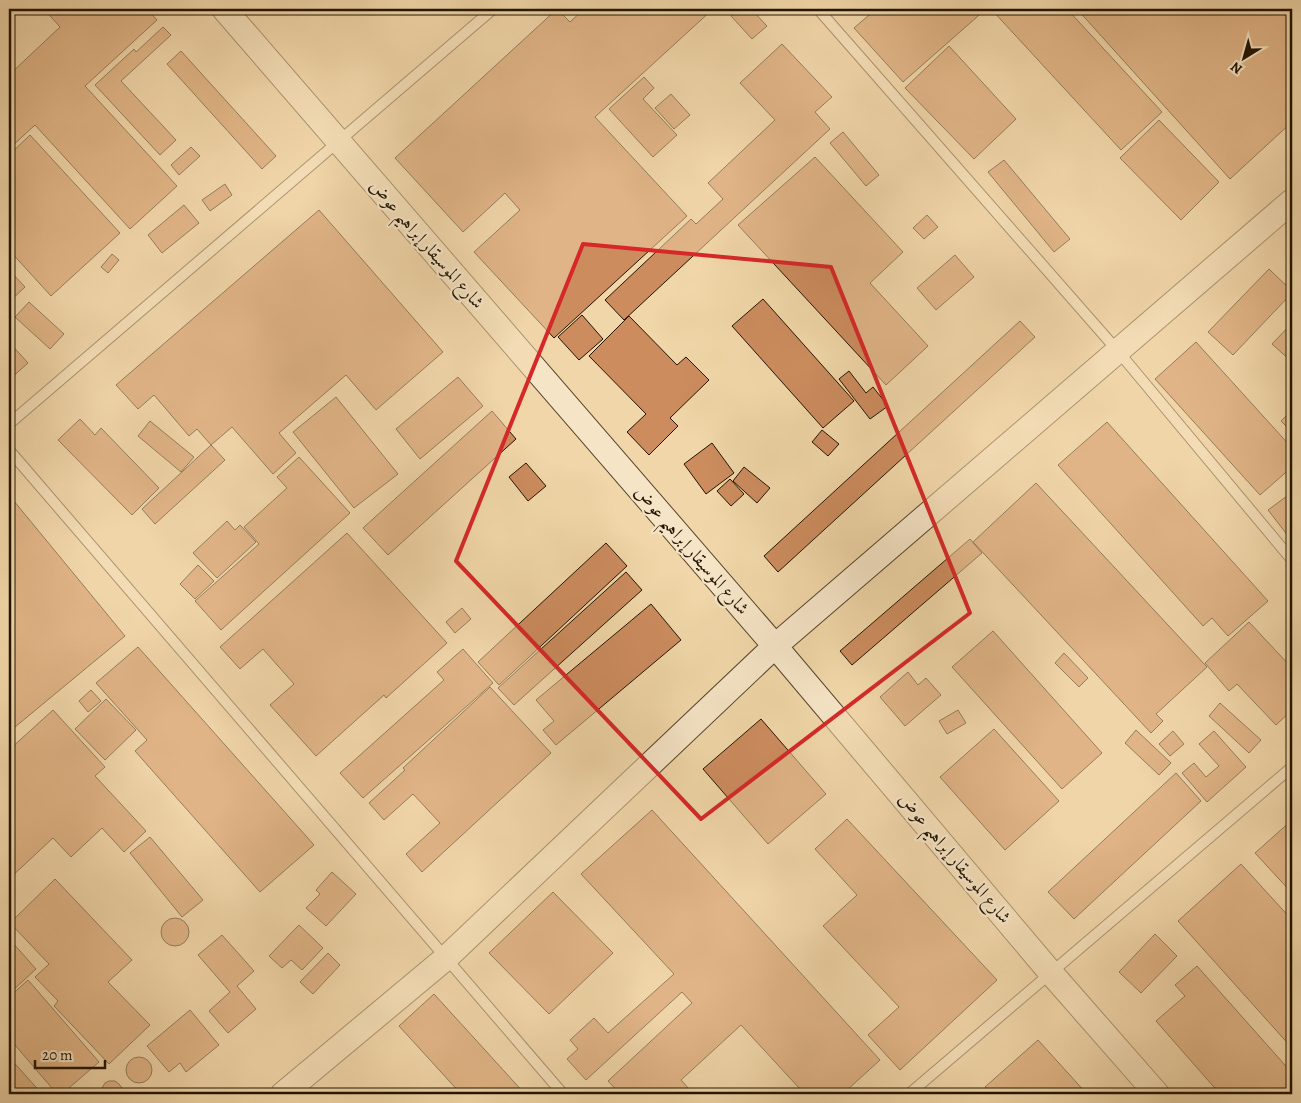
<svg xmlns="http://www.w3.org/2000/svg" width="1301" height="1103" viewBox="0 0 1301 1103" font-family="Alegreya,Amiri,serif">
	<rect width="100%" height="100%" fill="#f0d6a8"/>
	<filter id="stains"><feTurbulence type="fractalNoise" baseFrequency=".004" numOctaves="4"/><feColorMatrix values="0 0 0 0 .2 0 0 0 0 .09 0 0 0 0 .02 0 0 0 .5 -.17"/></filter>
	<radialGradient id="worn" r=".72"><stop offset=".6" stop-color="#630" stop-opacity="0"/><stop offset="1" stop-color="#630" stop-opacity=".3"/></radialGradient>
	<path fill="#cc8c5e" stroke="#221401" d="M 44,9 L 147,9 L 157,20 L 85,86 L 177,186 L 130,229 L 35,125 L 9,149 L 9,75 L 60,27 Z
		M 557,9 L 570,22 L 584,9 L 713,9 L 595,117 L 687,216 L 554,338 L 474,252 L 520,210 L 505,193 L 463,232 L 395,158 Z
		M 739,9 L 751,9 L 767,26 L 752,39 L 731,16 Z
		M 876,9 L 986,9 L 903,82 L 854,28 Z
		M 991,9 L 1067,9 L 1162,112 L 1121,150 Z
		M 1077,9 L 1292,9 L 1292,122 L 1230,179 Z
		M 163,27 L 171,35 L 121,81 L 176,140 L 160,155 L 95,85 L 134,49 L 136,52 Z
		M 782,44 L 832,97 L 815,112 L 830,129 L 624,320 L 605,300 L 691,219 L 696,224 L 723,199 L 708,183 L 775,120 L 740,83 Z
		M 949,46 L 1016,119 L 974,159 L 905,88 Z
		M 181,51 L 276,156 L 262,169 L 167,64 Z
		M 644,77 L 654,88 L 643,99 L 677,135 L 653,157 L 609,109 Z
		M 671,94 L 690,115 L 674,129 L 655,108 Z
		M 1159,120 L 1219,182 L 1181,220 L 1120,158 Z
		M 843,132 L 879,175 L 866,186 L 830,143 Z
		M 30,135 L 120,233 L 51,296 L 9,250 L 9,155 Z
		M 191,147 L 200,156 L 179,175 L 171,165 Z
		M 815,157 L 903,252 L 870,283 L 928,346 L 886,385 L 738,225 Z
		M 1004,160 L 1070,239 L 1054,252 L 988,172 Z
		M 225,184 L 232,195 L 210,211 L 202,200 Z
		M 184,205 L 199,223 L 162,253 L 148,235 Z
		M 319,210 L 443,352 L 376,410 L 346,375 L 279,433 L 296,453 L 273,474 L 232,427 L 211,445 L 197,429 L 189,436 L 154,395 L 138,409 L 116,385 Z
		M 927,215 L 938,227 L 924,239 L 913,228 Z
		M 112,254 L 119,260 L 108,273 L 101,267 Z
		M 955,255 L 974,277 L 936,310 L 917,288 Z
		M 1269,269 L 1292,291 L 1292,293 L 1233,355 L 1208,332 Z
		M 9,270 L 25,287 L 9,302 Z
		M 763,299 L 854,401 L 823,428 L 732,326 Z
		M 29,302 L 64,334 L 50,349 L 15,317 Z
		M 582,315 L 603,339 L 579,360 L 558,337 Z
		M 629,316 L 677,365 L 686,357 L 709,380 L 670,418 L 678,426 L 649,455 L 627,432 L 646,414 L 589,356 Z
		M 1020,321 L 1035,337 L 778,572 L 764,556 Z
		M 1292,323 L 1292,362 L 1272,344 Z
		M 9,342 L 28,363 L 9,380 Z
		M 1196,342 L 1292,448 L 1292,467 L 1260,495 L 1155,379 Z
		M 849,371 L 866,393 L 873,387 L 888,406 L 870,419 L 839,379 Z
		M 458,377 L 483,406 L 420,459 L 396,429 Z
		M 336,397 L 398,474 L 354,508 L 293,432 Z
		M 1292,410 L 1292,432 L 1281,421 Z
		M 492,411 L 516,439 L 388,555 L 363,528 Z
		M 80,419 L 95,435 L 101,428 L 159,488 L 132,515 L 58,440 Z
		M 150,421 L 194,457 L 181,472 L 138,436 Z
		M 1107,422 L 1268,601 L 1228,636 L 1212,618 L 1203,626 L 1058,465 Z
		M 822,430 L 839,444 L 828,456 L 812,442 Z
		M 712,443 L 734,473 L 706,494 L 684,464 Z
		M 211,445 L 225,460 L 155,524 L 142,509 Z
		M 299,457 L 350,513 L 221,630 L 195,601 L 259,544 L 244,527 L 287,488 L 277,477 Z
		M 526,463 L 546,486 L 528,501 L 509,477 Z
		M 744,467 L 770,488 L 757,503 L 733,481 Z
		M 730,479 L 744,494 L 731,506 L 717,491 Z
		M 1036,483 L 1207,667 L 1156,714 L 1163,721 L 1151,733 L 973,542 Z
		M 9,495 L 125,636 L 9,732 Z
		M 1287,496 L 1292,503 L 1292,541 L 1268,510 Z
		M 227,521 L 235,530 L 240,525 L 256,542 L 217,578 L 193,553 Z
		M 347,533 L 447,643 L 386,698 L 384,695 L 316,756 L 270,705 L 294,684 L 263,649 L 240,669 L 220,647 Z
		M 970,539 L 982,553 L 852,665 L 840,651 Z
		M 606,543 L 627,566 L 499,685 L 478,662 Z
		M 198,565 L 214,581 L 195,599 L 180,584 Z
		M 626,572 L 642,590 L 514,705 L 498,688 Z
		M 651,604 L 681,640 L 556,745 L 543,730 L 554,721 L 536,700 Z
		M 462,608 L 471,619 L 455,633 L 446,622 Z
		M 1249,622 L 1292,668 L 1292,710 L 1276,725 L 1237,684 L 1229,691 L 1205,663 Z
		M 993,631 L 1102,753 L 1062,789 L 952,667 Z
		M 138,647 L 314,845 L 260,892 L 135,751 L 147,740 L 96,683 Z
		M 463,649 L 493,683 L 363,798 L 340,773 L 444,680 L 437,672 Z
		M 1064,653 L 1088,678 L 1079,687 L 1055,663 Z
		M 908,672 L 918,685 L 926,678 L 941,695 L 905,726 L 880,697 Z
		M 490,687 L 551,753 L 422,872 L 406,854 L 440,823 L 413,794 L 384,820 L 369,803 L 405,770 L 403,768 Z
		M 91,690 L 101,701 L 88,712 L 79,701 Z
		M 106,699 L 136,730 L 105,760 L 75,729 Z
		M 1220,703 L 1261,740 L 1249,753 L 1209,716 Z
		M 53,710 L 105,767 L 95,776 L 146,831 L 124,852 L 102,828 L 71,857 L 53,838 L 9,879 L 9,750 Z
		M 958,710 L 966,723 L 947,734 L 939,721 Z
		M 761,719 L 826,794 L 768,844 L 703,769 Z
		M 994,729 L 1059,801 L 1005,850 L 940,777 Z
		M 1136,730 L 1171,763 L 1159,775 L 1125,743 Z
		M 1173,731 L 1184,744 L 1170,756 L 1159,744 Z
		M 1214,731 L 1246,767 L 1207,802 L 1182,773 L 1194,763 L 1206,777 L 1219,766 L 1199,744 Z
		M 1176,773 L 1201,801 L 1074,919 L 1048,892 Z
		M 652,810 L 880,1060 L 846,1091 L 849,1094 L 795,1094 L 800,1089 L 741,1025 L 681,1080 L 690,1090 L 686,1094 L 620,1094 L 608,1081 L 692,1003 L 682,992 L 586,1080 L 567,1059 L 578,1049 L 570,1040 L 594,1018 L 608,1033 L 674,974 L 581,874 Z
		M 847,819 L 997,980 L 900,1070 L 868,1035 L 899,1007 L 823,926 L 857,895 L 815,849 Z
		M 1292,820 L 1292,893 L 1255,853 Z
		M 150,837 L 203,900 L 182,917 L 130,853 Z
		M 1241,864 L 1292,920 L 1292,1048 L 1178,921 Z
		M 332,872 L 356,894 L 326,926 L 306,908 L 320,894 L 316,890 Z
		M 55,879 L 132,960 L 108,982 L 150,1025 L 109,1064 L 54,1006 L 58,1001 L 35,977 L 49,964 L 10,923 Z
		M 553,892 L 613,953 L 549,1014 L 489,953 Z
		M161 932a14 14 0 1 1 28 0a14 14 0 1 1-28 0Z
		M 299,925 L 323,948 L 302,970 L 291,960 L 282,968 L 269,956 Z
		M 1155,934 L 1177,956 L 1141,993 L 1119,972 Z
		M 222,935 L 254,971 L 237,986 L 256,1009 L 228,1033 L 209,1011 L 230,992 L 198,955 Z
		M 12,942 L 36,969 L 9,994 L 9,945 Z
		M 328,953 L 340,965 L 313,994 L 300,982 Z
		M 1197,966 L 1292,1073 L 1292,1094 L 1220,1094 L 1156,1021 L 1185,996 L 1175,985 Z
		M 28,980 L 99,1062 L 62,1094 L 57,1094 L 9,1038 L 9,997 Z
		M 434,994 L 525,1094 L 461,1094 L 399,1026 Z
		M 190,1010 L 219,1045 L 186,1072 L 180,1063 L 169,1072 L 147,1046 Z
		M 1038,1040 L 1087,1094 L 992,1094 L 985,1087 Z
		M 9,1057 L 42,1094 L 9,1094 Z
		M126 1070a13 13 0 1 1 26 0a13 13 0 1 1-26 0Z
		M 109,1081 L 115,1081 L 119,1084 L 122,1088 L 121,1094 L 102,1094 L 102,1088 L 105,1083 Z"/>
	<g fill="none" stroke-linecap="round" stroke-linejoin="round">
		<g stroke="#56442b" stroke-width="12">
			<path id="service" d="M 818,9 L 1117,350 L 1292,560
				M 9,424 L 493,9
				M 9,450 L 563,1094
				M 909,1094 L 1292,767"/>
		</g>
		<g stroke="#56442b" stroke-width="26">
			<path id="tertiary" d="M 224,9 L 775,646 L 1051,973 L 1157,1094
				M 283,1094 L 446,958 L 775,646 L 1292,201"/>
		</g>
		<use href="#service" stroke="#f5e4c6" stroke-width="10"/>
		<use href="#tertiary" stroke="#f5e4c6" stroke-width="24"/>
	</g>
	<path d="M0 0H1301V1103H0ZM 583,244 L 831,267 L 970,613 L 701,819 L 456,561 Z" fill="#f0d6a8" fill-opacity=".55" fill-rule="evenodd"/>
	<path fill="none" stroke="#d62828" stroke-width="4" stroke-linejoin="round" d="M 583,244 L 831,267 L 970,613 L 701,819 L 456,561 Z"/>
	<g text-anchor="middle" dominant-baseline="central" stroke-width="4.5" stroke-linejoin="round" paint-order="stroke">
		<g font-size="18" fill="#221401" stroke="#f5e4c6">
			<text transform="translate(427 244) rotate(49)">شارع الموسيقار إبراهيم عوض</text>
			<text transform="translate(692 550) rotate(49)">شارع الموسيقار إبراهيم عوض</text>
			<text transform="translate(955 858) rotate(50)">شارع الموسيقار إبراهيم عوض</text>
		</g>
	</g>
	<rect width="1301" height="1103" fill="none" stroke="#f0d6a8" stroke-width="30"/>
	<rect x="10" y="10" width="1281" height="1083" fill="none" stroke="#221401" stroke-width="2.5"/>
	<rect x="15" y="15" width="1271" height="1073" fill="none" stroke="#221401"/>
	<g transform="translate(1244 58) rotate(217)" stroke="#f5e4c6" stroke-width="4" paint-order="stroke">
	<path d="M0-4L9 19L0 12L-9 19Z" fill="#221401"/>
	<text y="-8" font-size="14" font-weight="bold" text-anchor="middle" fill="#221401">N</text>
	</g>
	<path d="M35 1060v8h70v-8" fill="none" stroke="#221401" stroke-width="2.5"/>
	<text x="42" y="1060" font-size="15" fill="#221401" stroke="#f5e4c6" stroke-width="4" paint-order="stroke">20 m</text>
	<rect width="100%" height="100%" filter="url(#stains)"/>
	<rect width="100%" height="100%" fill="url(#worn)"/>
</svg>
